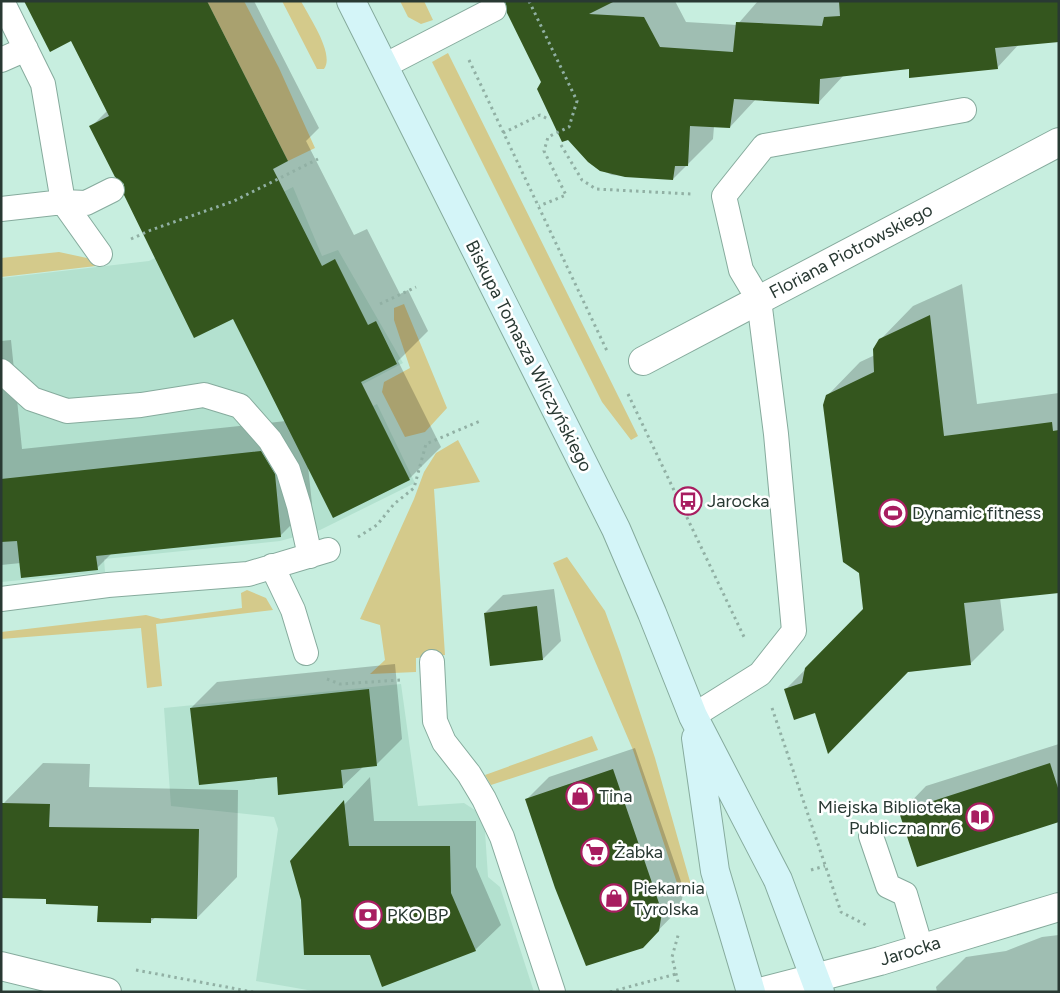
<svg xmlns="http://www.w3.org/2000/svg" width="1060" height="993" viewBox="0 0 1060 993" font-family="Figtree,sans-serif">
	<rect width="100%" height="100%" fill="#c7eedf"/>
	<path fill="#b3e1cf" d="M 293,187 L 322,256 L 338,250 L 403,363 L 348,392 L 360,413 L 377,404 L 415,483 L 320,530 L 280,541 L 104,559 L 105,572 L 1,582 L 1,278 L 149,261 Z
		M 401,684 L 418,806 L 464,803 L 484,816 L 488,877 L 500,887 L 534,992 L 319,992 L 256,981 L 278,829 L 274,817 L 171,806 L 164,708 Z"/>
	<path fill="#d4ca8b" d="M 207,1 L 244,1 L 279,68 L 315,148 L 288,161 Z
		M 282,1 L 301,1 C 309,17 335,54 324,69 L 317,69 Z
		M 400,1 L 424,1 L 433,20 L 421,24 L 408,17 Z
		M 448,53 L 638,436 L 631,440 L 602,402 L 432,62 Z
		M 59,252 L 87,258 L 96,266 L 1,277 L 1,258 Z
		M 404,304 L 447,408 L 425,432 L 405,437 L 382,392 L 384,382 L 410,368 L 394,320 L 394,308 Z
		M 458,440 L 480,482 L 434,489 L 445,655 L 416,658 L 416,672 L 370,674 L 385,660 L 380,625 L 360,619 L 414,499 L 424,472 L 436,453 Z
		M 567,557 L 605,611 L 620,652 L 655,758 L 691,885 L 678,886 L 633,750 L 553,563 Z
		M 247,590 L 266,598 L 273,610 L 156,624 L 162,686 L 147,688 L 141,628 L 1,639 L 1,632 L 146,615 L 161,619 L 242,608 L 241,593 Z
		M 592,736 L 598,750 L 491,785 L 485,775 Z"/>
	<path fill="#0003" d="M 37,1 L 254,1 L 319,128 L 306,141 L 354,235 L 367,229 L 400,294 L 408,290 L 428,331 L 398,361 L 441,447 L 409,479 L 308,466 L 312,504 L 281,535 L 112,553 L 97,568 L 21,563 L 1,565 L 1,341 L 11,340 L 22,449 L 286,421 L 233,317 L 126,184 L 91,127 L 107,111 L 71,40 Z
		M 506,1 L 675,1 L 686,22 L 737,25 L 758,1 L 1059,1 L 997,68 L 910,68 L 844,75 L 818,103 L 756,99 L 730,127 L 714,126 L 713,139 L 673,179 L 612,175 L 601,170 L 568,138 Z
		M 962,284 L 977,404 L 1059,393 L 1059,592 L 1000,598 L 1004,630 L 971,663 L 786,689 L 864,610 L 860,572 L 827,396 L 860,362 L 875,355 L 880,340 L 913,306 Z
		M 554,589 L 561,641 L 543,659 L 485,613 L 503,595 Z
		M 395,664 L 402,739 L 377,764 L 364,766 L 342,787 L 278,775 L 191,708 L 217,682 Z
		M 1059,744 L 1059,821 L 901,812 L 926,786 Z
		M 635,748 L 684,890 L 680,908 L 642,947 L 527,799 L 549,777 Z
		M 43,763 L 90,764 L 89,787 L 238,790 L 237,877 L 197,918 L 156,917 L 150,922 L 99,905 L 47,897 L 3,804 Z
		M 370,777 L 374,821 L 476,821 L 476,867 L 501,925 L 475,950 L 371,954 L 303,900 L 291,862 Z
		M 1059,935 L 1059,992 L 937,992 L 936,987 L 966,957 L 1006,951 L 1042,937 Z"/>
	<path fill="#34561e" d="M 24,1 L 207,1 L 288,161 L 273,169 L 322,266 L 335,259 L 368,325 L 376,321 L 397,364 L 361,382 L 410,480 L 333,518 L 233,319 L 194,338 L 124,195 L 124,184 L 115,177 L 89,126 L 109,116 L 71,41 L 50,52 Z
		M 505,1 L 615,1 L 589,14 L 644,17 L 660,47 L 733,52 L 736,22 L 822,26 L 824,17 L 840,16 L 839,1 L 1059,1 L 1059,42 L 995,48 L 998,69 L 909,78 L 909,69 L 820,79 L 819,104 L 734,99 L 730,128 L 690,126 L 688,166 L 675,166 L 673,180 L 625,177 L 600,171 L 588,162 L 568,140 L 562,142 L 537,89 L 541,82 L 507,13 Z
		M 930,315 L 944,436 L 1052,422 L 1053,431 L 1059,430 L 1059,593 L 964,603 L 971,665 L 908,672 L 828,754 L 815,713 L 794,720 L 784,689 L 802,683 L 805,668 L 863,609 L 859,573 L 843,562 L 823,405 L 826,395 L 874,372 L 873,349 L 879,339 Z
		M 261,451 L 275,474 L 281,537 L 96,556 L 98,570 L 21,578 L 17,541 L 1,542 L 1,479 Z
		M 537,606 L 543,660 L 490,666 L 484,613 Z
		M 369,689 L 377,766 L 341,770 L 343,788 L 278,795 L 277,777 L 199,785 L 190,708 Z
		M 1050,763 L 1059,791 L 1059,822 L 917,867 L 899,812 Z
		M 613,769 L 662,912 L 659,931 L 643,948 L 586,966 L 555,888 L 525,799 Z
		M 344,800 L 349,846 L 450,846 L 451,893 L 476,951 L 382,987 L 370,955 L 304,955 L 301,900 L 290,861 Z
		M 2,803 L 50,804 L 49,827 L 199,829 L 197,919 L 151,918 L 151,923 L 97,922 L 98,906 L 46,904 L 46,899 L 1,898 Z"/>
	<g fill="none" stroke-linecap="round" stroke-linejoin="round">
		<g stroke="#86ab9d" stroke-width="26">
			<path id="lane" d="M 2,1 L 43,84 L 63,202 L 100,254
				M 1,60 L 26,49
				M 384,66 L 494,9
				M 1,209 L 63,202 L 86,203 L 112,190
				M 1,371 L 32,399 L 67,411 L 141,405 L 204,395 L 240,406 L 270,440 L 288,470 L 299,506 L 310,556
				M 272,566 L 293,610 L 306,653
				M 1,599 L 108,585 L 248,574 L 328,550
				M 432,662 L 435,721 L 444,742 L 469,774 L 484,799 L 502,837 L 553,992
				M 693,716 L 760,674 L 794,631 L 776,434 L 759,300 L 741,270 L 724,196 L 764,146 L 964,110
				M 871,836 L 888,886 L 905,894 L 921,948"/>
		</g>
		<g stroke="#86ab9d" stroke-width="30">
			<path id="street" d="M 643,361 L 1059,142
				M 1,966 L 107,992
				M 760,992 L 880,961 L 1059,907"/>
		</g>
		<g stroke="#86ab9d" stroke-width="30">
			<path id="secondary" d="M 351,1 L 616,529 L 652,613 L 693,716 L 778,880 L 820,992
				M 696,738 L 715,871 L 751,992"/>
		</g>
		<path stroke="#91b0a4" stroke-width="3" stroke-dasharray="2.5 4" stroke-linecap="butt" d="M 529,1 L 577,101 L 569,127 L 548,137 L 544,151 L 566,195 L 539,206
			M 469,60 L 608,353
			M 503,133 L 540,115 L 548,119
			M 561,145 L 582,180 L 596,189 L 691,194
			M 131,239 L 151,230 L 234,201 L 318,159
			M 380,304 L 416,287
			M 628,394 L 745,639
			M 358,537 L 377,525 L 394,504 L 414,488 L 426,444 L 480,421
			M 327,679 L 340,684 L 400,680
			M 772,708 L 841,912 L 868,926
			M 811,870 L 825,866
			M 672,913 L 688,908
			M 136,970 L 253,992
			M 678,982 L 672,957 L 679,932
			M 610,992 L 676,974"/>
		<use href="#lane" stroke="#fff" stroke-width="24"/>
		<use href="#street" stroke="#fff" stroke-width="28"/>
		<use href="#secondary" stroke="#d4f5f8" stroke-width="28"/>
	</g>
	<defs>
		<g id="bus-ring" transform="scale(1.4375)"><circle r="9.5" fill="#fff" stroke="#a81d60" stroke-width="1.5"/><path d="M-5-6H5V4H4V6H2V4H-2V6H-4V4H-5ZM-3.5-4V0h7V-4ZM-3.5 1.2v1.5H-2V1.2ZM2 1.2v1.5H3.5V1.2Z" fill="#a81d60"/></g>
		<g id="stadium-ring" transform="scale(1.4375)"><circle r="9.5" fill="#fff" stroke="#a81d60" stroke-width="1.5"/><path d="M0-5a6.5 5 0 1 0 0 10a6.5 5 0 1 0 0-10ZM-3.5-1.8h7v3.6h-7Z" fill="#a81d60"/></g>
		<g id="shop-ring" transform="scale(1.4375)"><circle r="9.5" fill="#fff" stroke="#a81d60" stroke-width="1.5"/><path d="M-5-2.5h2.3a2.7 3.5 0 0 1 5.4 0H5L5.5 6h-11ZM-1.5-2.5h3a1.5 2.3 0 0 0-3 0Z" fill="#a81d60"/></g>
		<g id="library-ring" transform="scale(1.4375)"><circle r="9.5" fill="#fff" stroke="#a81d60" stroke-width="1.5"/><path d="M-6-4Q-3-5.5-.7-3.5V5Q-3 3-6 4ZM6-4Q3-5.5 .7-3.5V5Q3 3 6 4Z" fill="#a81d60"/></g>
		<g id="supermarket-ring" transform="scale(1.4375)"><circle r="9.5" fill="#fff" stroke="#a81d60" stroke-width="1.5"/><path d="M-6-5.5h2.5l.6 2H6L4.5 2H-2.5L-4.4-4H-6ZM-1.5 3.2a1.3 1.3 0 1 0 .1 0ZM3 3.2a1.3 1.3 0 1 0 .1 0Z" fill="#a81d60"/></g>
		<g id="bank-ring" transform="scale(1.4375)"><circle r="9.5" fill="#fff" stroke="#a81d60" stroke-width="1.5"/><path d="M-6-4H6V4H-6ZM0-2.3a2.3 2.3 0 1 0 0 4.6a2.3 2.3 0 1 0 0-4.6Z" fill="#a81d60"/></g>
	</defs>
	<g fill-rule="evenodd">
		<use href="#bus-ring" x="688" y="501"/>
		<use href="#stadium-ring" x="893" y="513"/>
		<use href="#shop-ring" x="580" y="796"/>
		<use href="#library-ring" x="980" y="817"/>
		<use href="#supermarket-ring" x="595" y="852"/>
		<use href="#shop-ring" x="614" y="898"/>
		<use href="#bank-ring" x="368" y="915"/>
	</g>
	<g text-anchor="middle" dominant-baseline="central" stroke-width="5" stroke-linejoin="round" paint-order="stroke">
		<g font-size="18" fill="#293933" stroke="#fff">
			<text transform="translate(851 251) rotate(-28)">Floriana Piotrowskiego</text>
			<text transform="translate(529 356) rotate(63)">Biskupa Tomasza Wilczyńskiego</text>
			<text transform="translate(910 951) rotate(-17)">Jarocka</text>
		</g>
		<g font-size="18" fill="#293933" stroke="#fff" text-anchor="start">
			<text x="707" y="501">Jarocka</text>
			<text x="912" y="513">Dynamic fitness</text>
			<text x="599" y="796">Tina</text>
			<text x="961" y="807" text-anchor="end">Miejska Biblioteka<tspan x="961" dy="21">Publiczna nr 6</tspan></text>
			<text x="614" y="852">Żabka</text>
			<text x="633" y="888">Piekarnia<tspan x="633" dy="21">Tyrolska</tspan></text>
			<text x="387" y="915">PKO BP</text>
		</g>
	</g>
	<rect width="1060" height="993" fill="none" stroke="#293933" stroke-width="5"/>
</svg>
